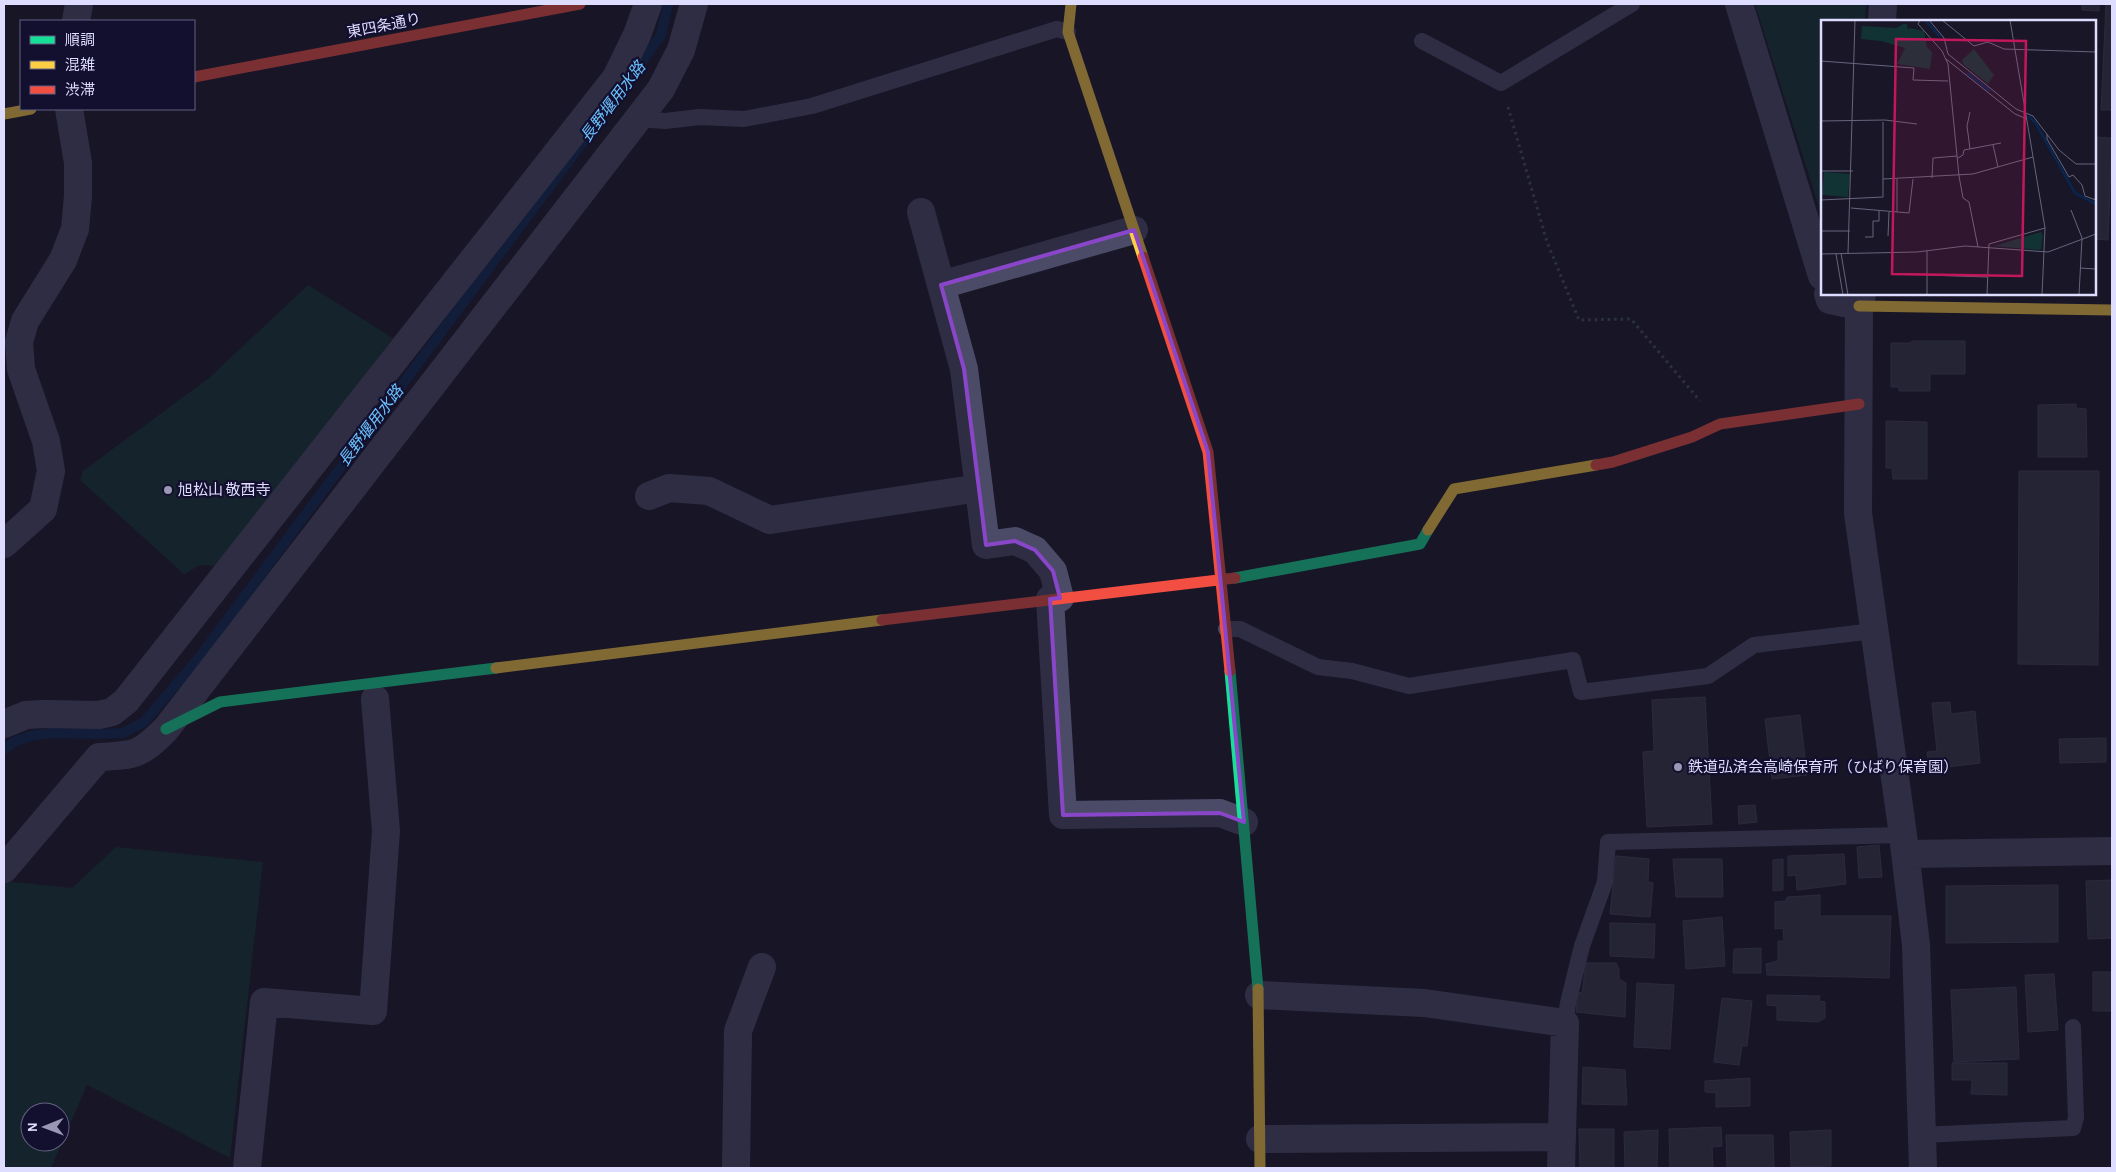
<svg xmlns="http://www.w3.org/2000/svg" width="2116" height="1172" viewBox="0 0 2116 1172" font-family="'Alegreya Sans','Noto Sans JP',sans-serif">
	<rect width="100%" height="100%" fill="#181627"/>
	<path fill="#123333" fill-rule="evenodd" d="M 1755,4 L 1866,4 L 1865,21 L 1822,21 L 1822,217 Z
		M 308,285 L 393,338 L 221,566 L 200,565 L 184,574 L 80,480 L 83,471 L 209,378 Z
		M 116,847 L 263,862 L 230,1158 L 87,1085 L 51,1168 L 4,1168 L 4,881 L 72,888 ZM 30,1112 L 60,1112 L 60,1142 L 30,1142 Z"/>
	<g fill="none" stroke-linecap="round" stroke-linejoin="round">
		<path stroke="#092650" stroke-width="10" d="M 624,87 L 661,35 L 668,4
			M 4,749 L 16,741 L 34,735 L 53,733 L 97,734 L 123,733 L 144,722 L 197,660 L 589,134"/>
	</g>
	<path fill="#373548" stroke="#44415a" d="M 2082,4 L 2099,4 L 2099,11 L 2082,10 Z
		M 2106,4 L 2112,4 L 2112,110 L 2101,110 Z
		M 2095,137 L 2112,138 L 2108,240 L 2095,239 Z
		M 1912,341 L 1965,341 L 1965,374 L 1930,374 L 1930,391 L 1899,391 L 1899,387 L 1891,387 L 1891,343 L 1911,343 Z
		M 2076,404 L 2076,408 L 2086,409 L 2087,457 L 2038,457 L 2038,405 Z
		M 1886,421 L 1927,422 L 1927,479 L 1893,479 L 1892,468 L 1886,468 Z
		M 2019,471 L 2099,471 L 2098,665 L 2018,664 Z
		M 1705,697 L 1712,824 L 1647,827 L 1643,752 L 1654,751 L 1652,700 Z
		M 1950,702 L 1951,714 L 1975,711 L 1980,763 L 1938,768 L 1938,763 L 1929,764 L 1927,752 L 1937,751 L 1932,703 Z
		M 1800,715 L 1807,775 L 1772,779 L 1765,719 Z
		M 2106,738 L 2106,762 L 2060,763 L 2059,739 Z
		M 1755,805 L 1757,822 L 1739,824 L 1738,806 Z
		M 1879,845 L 1882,877 L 1859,878 L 1857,847 Z
		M 1844,854 L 1846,884 L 1797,890 L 1796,875 L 1788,876 L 1788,856 Z
		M 1616,856 L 1649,859 L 1648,882 L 1653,883 L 1650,917 L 1610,914 Z
		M 1673,859 L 1722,859 L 1723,897 L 1676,897 Z
		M 1783,859 L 1783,890 L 1773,891 L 1773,860 Z
		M 2112,880 L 2112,938 L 2088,939 L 2086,881 Z
		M 2058,885 L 2058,942 L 1946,943 L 1946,886 Z
		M 1820,895 L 1820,916 L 1891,916 L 1889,978 L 1767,975 L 1766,964 L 1778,961 L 1778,941 L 1784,941 L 1783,928 L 1775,929 L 1775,902 L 1786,901 L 1787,897 Z
		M 1722,917 L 1725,966 L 1686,969 L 1683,921 Z
		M 1610,923 L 1655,924 L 1654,958 L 1610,956 Z
		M 1761,948 L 1761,973 L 1733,973 L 1734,949 Z
		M 1586,963 L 1616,963 L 1619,969 L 1619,979 L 1626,983 L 1625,1017 L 1576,1012 L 1578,992 L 1582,993 Z
		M 2093,972 L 2112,972 L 2112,1011 L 2093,1011 Z
		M 2054,974 L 2058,1030 L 2028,1032 L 2025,975 Z
		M 1637,983 L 1674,985 L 1670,1049 L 1634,1047 Z
		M 2016,987 L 2019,1059 L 1954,1062 L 1951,990 Z
		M 1767,995 L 1820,996 L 1819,1001 L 1825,1002 L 1825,1018 L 1818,1022 L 1777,1020 L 1777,1006 L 1767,1005 Z
		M 1722,998 L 1752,1001 L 1747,1046 L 1742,1046 L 1739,1065 L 1714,1062 Z
		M 1952,1063 L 2007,1063 L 2007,1095 L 1971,1094 L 1972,1080 L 1952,1080 Z
		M 1583,1067 L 1625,1070 L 1627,1105 L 1582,1104 Z
		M 1750,1078 L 1750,1106 L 1716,1107 L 1716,1093 L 1705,1092 L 1705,1081 Z
		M 1721,1127 L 1722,1146 L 1712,1147 L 1713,1168 L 1670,1168 L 1669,1129 Z
		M 1579,1129 L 1614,1129 L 1614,1168 L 1580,1168 Z
		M 1658,1130 L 1657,1168 L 1625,1168 L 1624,1132 Z
		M 1831,1130 L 1831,1166 L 1791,1167 L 1790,1132 Z
		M 1726,1135 L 1773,1135 L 1774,1168 L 1727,1168 Z"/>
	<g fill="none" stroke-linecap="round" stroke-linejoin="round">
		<path stroke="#435363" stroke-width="3" stroke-dasharray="2.5 4" stroke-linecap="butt" d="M 1508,107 L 1547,242 L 1579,320 L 1631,319 L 1700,401"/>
		<path stroke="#4b4b68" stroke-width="16" d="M 1422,41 L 1501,83 L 1632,4
			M 638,119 L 665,121 L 700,117 L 744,119 L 812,106 L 1057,29 L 1068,32
			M 1226,629 L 1240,629 L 1318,667 L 1352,671 L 1409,686 L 1573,660 L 1581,692 L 1708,676 L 1754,645 L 1874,631
			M 1565,1023 L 1568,1003 L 1582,946 L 1605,882 L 1608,842 L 1903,835
			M 1922,1135 L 2073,1128 L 2076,1118 L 2073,1027"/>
		<path stroke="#4b4b68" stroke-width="28" d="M 1739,4 L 1822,276
			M 76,21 L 79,4
			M 1882,21 L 1883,4
			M 921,212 L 964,369 L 986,545 L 1015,541 L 1035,550 L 1053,571 L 1060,598
			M 941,285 L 1134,230
			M 1828,294 L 1830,300 L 1859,306
			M 1862,294 L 1859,306 L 1858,513 L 1903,835 L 1916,945 L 1923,1168
			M 649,496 L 669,488 L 709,491 L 770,520 L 979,488
			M 4,544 L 43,509 L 51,471 L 46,441 L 21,369 L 19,342 L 25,321 L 63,260 L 75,229 L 78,196 L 78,163 L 69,109
			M 1050,599 L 1063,815 L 1220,813 L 1244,822
			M 4,724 L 26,715 L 44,714 L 99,715 L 112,712 L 126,701 L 616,78 L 637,35 L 648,4
			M 1906,854 L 2112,851
			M 4,869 L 99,757 C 136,755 140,755 166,729 L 661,89 L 681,50 L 694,4
			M 1259,995 L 1424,1003 L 1565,1023 L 1561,1168
			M 1260,1139 L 1562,1137
			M 247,1168 L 264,1002 L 373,1011 L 386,831 L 375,699
			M 736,1168 L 738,1031 L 762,967"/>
		<path stroke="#16e098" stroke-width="11" d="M 1235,578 L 1420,544 L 1428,530
			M 1230,671 L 1258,989
			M 166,729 L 220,702 L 496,668"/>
		<path stroke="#ffcf43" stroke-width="11" d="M 1071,4 L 1068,32 L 1143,257
			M 4,114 L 31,109
			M 1859,306 L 2112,310
			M 1428,530 L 1454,489 L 1596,465
			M 496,668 L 882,620
			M 1258,989 L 1260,1168"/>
		<path stroke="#f24e42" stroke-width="11" d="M 194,77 L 580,4
			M 1143,257 L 1208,452 L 1230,671
			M 1596,465 L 1613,462 L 1692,437 L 1720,424 L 1859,404
			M 882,620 L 1235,578"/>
	</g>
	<path d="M0 0H2116V1172H0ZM 1134,230 L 1208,452 L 1244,822 L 1220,813 L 1063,815 L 1050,599 L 1060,598 L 1053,571 L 1035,550 L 1015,541 L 986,545 L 964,369 L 941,285 Z" fill="#181627" fill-opacity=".55" fill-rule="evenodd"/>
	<path fill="none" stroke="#8a46c9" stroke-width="4" stroke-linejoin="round" d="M 1134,230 L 1208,452 L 1244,822 L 1220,813 L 1063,815 L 1050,599 L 1060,598 L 1053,571 L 1035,550 L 1015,541 L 986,545 L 964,369 L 941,285 Z"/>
	<g fill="#9997b3" stroke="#130f2e" stroke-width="2">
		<circle cx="168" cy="490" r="5"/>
		<circle cx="1678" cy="767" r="5"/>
	</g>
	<g text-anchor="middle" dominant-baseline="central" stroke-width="4.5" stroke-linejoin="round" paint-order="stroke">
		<g font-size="15" fill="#dedcff" stroke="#130f2e">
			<text transform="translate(384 26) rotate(-11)">東四条通り</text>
		</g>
		<g font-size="15" fill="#dedcff" stroke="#130f2e" text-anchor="start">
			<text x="178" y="490">旭松山 敬西寺</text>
			<text x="1688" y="767">鉄道弘済会高崎保育所（ひばり保育園）</text>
		</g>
		<g font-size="16" font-style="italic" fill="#6ac2ff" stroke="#130f2e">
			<text transform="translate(613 102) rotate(-53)">長野堰用水路</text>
			<text transform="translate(371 426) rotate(-53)">長野堰用水路</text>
		</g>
	</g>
	<g transform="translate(1821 20)">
		<rect width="275" height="275" fill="#181627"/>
		<path d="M 82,4 L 86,4 L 87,10 L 89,8 L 103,11 L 106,27 L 111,32 L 109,49 L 76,44 L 84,28 L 60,21 L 40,19 L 41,6 L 75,8 ZM 153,29 L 173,55 L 167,64 L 142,44 L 141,40 ZM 3,152 L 29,154 L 27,177 L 1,175 ZM 220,212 L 222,215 L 220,230 L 173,226 Z" fill="#123333"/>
		<path fill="none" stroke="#092650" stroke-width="2.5" d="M 104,0 L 119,17M 146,53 L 169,71M 207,96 L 214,102 L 254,173 L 275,184"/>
		<path fill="none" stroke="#67657d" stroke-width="1" d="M 99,0 L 97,4 L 121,31 L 127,44 L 138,156 L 142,178 L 148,182 L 157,227M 108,0 L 123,18 L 127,34 L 195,89 L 212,96 L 238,130 L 255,144 L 275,144M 121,0 L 153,26 L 167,22 L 183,29 L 275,32M 189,0 L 224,208 L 221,275M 125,39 L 194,94 L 206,99M 0,41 L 93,48 L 92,60 L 127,61M 149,92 L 146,106 L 149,129M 0,101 L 64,100 L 96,104M 226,114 L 226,119 L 248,157 L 252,155 L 261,165 L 264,176 L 275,180M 172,125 L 177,147M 137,138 L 142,135 L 143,130 L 180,123M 0,151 L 32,151M 111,158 L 112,138 L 136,136M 62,159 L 152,154 L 212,137M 0,180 L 62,177 L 62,102M 30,188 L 88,193 L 92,159M 250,190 L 261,218 L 258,275M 76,192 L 76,159M 0,211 L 29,211M 67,216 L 68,192M 44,217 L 52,217 L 52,201 L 58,201 L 58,191M 20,233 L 27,275M 27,233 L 34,0M 0,234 L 96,232 L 144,226 L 227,232 L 275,214M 15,234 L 22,275M 259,248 L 275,249M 106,255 L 166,257M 106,275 L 106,231M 166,275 L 168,224 L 224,208"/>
		<path fill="#c2185b" fill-opacity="0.15" stroke="#c2185b" stroke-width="2.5" d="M 75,19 L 205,21 L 201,256 L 71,254 Z"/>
		<rect width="275" height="275" fill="none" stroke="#dedcff" stroke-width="2.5"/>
	</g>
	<rect width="2116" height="1172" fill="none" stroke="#dedcff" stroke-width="10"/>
	<rect x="20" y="20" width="175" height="90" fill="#130f2e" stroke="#646182"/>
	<rect x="30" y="36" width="25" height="8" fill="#16e098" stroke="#646182"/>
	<text x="65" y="45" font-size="15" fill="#dedcff">順調</text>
	<rect x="30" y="61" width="25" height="8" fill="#ffcf43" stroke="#646182"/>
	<text x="65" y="70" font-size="15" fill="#dedcff">混雑</text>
	<rect x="30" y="86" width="25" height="8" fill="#f24e42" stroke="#646182"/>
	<text x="65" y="95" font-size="15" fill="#dedcff">渋滞</text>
	<g transform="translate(45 1127) rotate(269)"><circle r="24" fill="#130f2e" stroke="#646182"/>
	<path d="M0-4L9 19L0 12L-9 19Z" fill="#9997b3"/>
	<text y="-8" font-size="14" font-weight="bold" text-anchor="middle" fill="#dedcff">N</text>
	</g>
</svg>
